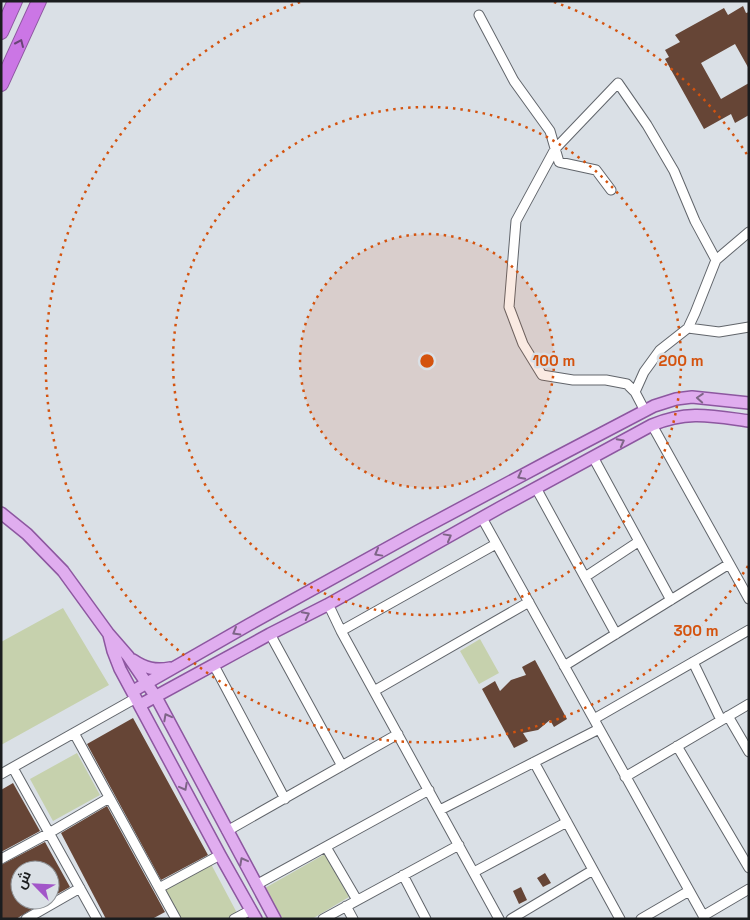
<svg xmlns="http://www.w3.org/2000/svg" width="750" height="920" viewBox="0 0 750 920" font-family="'Space Grotesk',Cairo,sans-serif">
	<rect width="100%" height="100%" fill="#dae0e6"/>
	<path fill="#c6d1ad" d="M 63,608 L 109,685 L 1,745 L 1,642 Z
		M 480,639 L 499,673 L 479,684 L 460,651 Z
		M 77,753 L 100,795 L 53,821 L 30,779 Z
		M 325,854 L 349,897 L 312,919 L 283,919 L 265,888 Z
		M 211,864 L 237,913 L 226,919 L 180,919 L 164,890 Z"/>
	<path fill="#664536" d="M 743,6 L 746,13 L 749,12 L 749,69 L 735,44 L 701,63 L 721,99 L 749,83 L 749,115 L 735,123 L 731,114 L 704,129 L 665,59 L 669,57 L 665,50 L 680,42 L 675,35 L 724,8 L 728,15 Z
		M 535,660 L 567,719 L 554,727 L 550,720 L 538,730 L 523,733 L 528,741 L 514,748 L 482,689 L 495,681 L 500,691 L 511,680 L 526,675 L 522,667 Z
		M 133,718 L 208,855 L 161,880 L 87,744 Z
		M 13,783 L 40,831 L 1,852 L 1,790 Z
		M 107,806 L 165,912 L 152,919 L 106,919 L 61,833 Z
		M 45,842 L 70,887 L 50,898 L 50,870 L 20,870 L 20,900 L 47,900 L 16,919 L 1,919 L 1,865 Z
		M 545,873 L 551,883 L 543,887 L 537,878 Z
		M 521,887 L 527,900 L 519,904 L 513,891 Z"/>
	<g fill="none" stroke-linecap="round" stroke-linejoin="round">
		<g stroke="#61656b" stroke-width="11">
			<path id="minor" d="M 479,15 L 514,81 L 550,131 L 559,162 L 596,170 L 611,190
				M 688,328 L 719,332 L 749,327
				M 635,392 L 627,384 L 606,380 L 573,380 L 542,375 L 523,344 L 509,307 L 516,221 L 555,149 L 618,83 L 647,125 L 674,171 L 695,221 L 716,260
				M 645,411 L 635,392 L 644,372 L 660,350 L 688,328 L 695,313 L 716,260 L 749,232
				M 652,425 L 749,599
				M 593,457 L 671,600
				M 536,488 L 616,634
				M 482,518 L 705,919
				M 585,577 L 638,542
				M 327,605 L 331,610 L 341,631 L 499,919
				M 341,631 L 496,544
				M 270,634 L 342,766
				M 693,662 L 721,720
				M 213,665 L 217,671 L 285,799
				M 564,666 L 729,564
				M 374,691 L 529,602
				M 728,716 L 749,752
				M 594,719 L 749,630
				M 74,733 L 176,919
				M 677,746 L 749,868
				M 534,762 L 620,919
				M 13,768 L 97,919
				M 1,774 L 136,698
				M 625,777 L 749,704
				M 440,810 L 599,729
				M 227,831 L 398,734
				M 326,847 L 357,900
				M 1,859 L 49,833 L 109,798
				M 474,872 L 567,822
				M 403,875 L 426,919
				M 256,885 L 429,790
				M 159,888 L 220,855
				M 346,906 L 353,919
				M 703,916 L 749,889
				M 26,919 L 80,888
				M 234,919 L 251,910
				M 323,919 L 459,845
				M 511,919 L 593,870
				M 641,919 L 689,891"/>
		</g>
		<g stroke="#8d57a0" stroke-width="14">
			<path id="major" d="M 1,513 L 27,534 L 63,571 L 108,633 L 128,656 L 156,697 L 275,919
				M 109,635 L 113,651 L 120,669 L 220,855 L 256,919
				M 133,660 C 145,668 155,671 170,668
				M 133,691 L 250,624 L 418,531 L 549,461 L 654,406 L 676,399 L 692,397 L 749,403
				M 140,705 L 270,634 L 327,605 L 501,507 L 652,425 C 688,410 712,416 749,421"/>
		</g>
		<g stroke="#8d57a0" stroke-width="16">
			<path id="highway" d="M 1,32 L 15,1
				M 1,84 L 39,1"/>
		</g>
		<use href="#minor" stroke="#fff" stroke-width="9"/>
		<use href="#major" stroke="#e0adef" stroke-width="11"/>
		<use href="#highway" stroke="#cb76e5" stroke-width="14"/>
	</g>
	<defs><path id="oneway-chevron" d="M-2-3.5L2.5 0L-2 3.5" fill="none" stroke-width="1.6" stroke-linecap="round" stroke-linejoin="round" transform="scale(1.25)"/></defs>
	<use stroke="#6a4578" href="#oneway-chevron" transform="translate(20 43) rotate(-66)"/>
	<g stroke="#7e6587">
		<use href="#oneway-chevron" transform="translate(700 398) rotate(-176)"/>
		<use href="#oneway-chevron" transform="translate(621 442) rotate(-28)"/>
		<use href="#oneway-chevron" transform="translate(521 476) rotate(152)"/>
		<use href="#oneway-chevron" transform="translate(448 537) rotate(-29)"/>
		<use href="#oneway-chevron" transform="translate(378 553) rotate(151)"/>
		<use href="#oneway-chevron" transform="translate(306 615) rotate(-27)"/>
		<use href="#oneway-chevron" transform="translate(236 632) rotate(150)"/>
		<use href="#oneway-chevron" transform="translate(167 717) rotate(-118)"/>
		<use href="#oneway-chevron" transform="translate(184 787) rotate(62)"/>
		<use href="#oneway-chevron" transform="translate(243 861) rotate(-118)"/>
	</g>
	<circle cx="427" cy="361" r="127" fill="#d4530e" fill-opacity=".12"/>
	<g fill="none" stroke="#d4530e" stroke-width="2.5" stroke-dasharray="2.5 5">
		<circle cx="427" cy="361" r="127"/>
		<circle cx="427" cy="361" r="254"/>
		<path d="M748 566A381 381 0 1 1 300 2M554 2A381 381 0 0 1 748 156"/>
	</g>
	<circle cx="427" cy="361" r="8" fill="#d4530e" stroke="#dae0e6" stroke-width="2.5"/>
	<g font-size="15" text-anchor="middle" font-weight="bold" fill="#d4530e" stroke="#dae0e6" stroke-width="5" stroke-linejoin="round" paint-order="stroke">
		<text x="554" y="366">100 m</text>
		<text x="681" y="366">200 m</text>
		<text x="696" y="636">300 m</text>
	</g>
	<rect width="750" height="920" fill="none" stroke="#1b1d1f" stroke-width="5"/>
	<g transform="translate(35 885) rotate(294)"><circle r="24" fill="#dae0e6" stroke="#8e9296"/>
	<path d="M0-4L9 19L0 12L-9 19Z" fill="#a256c9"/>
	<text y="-8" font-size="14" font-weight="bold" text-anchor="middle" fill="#1b1d1f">ش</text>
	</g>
</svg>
